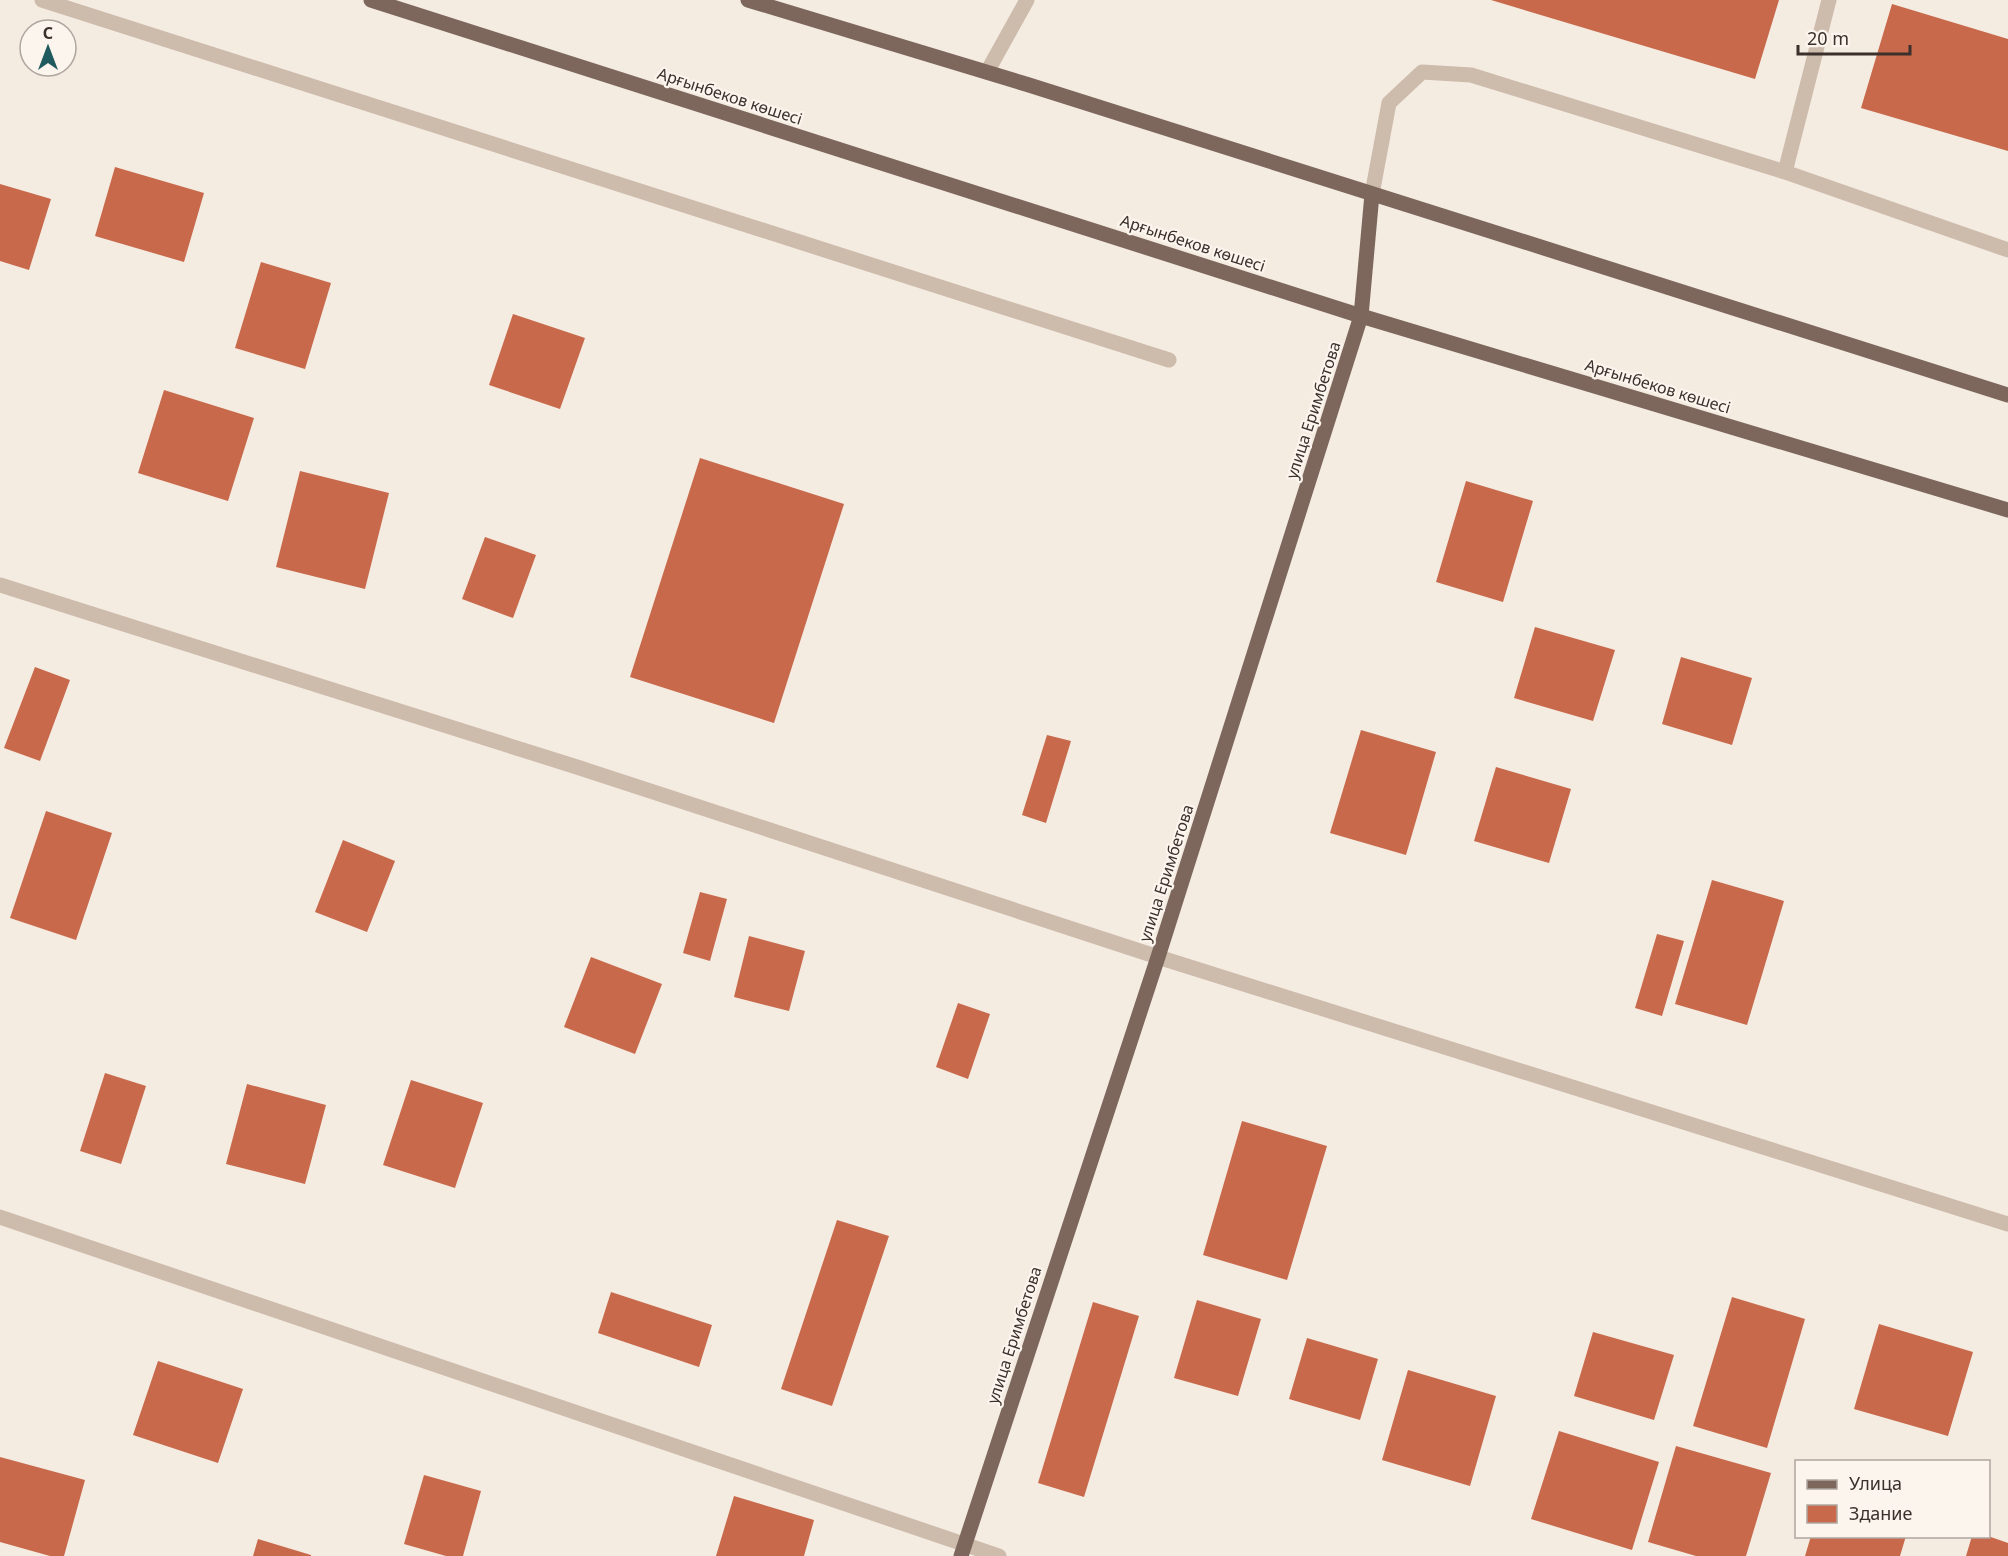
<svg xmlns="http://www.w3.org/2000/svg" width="2008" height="1556" viewBox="0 0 2008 1556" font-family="'Noto Sans',sans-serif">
	<rect width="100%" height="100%" fill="#f4ebe1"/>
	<path fill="#c8694b" d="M 1491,0 L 1779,0 L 1755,79 Z
		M 1892,4 L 2008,39 L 2008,151 L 1861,108 Z
		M 115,167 L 204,193 L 184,262 L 95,236 Z
		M 0,184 L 51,199 L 29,270 L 0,261 Z
		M 261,262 L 331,283 L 305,369 L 235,348 Z
		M 513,314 L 585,338 L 560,409 L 489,385 Z
		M 164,390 L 254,418 L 228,501 L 138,473 Z
		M 700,458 L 844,504 L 774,723 L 630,677 Z
		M 300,471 L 389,493 L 365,589 L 276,567 Z
		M 1466,481 L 1533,501 L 1503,602 L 1436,582 Z
		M 485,537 L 536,555 L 513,618 L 462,599 Z
		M 1535,627 L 1615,650 L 1593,721 L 1514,698 Z
		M 1681,657 L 1752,678 L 1732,745 L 1662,724 Z
		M 35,667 L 70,680 L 40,761 L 4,748 Z
		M 1361,730 L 1436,752 L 1406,855 L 1330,833 Z
		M 1047,735 L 1071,741 L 1046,823 L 1022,815 Z
		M 1496,767 L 1571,789 L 1549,863 L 1474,841 Z
		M 46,811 L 112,833 L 76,940 L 10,918 Z
		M 343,840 L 395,861 L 367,932 L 315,912 Z
		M 1712,880 L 1784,901 L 1747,1025 L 1675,1004 Z
		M 700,892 L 727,899 L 710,961 L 683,953 Z
		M 1657,934 L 1684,941 L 1662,1016 L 1635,1008 Z
		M 749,936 L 805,951 L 789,1011 L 734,997 Z
		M 591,957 L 662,984 L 635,1054 L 564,1027 Z
		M 958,1003 L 990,1014 L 968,1079 L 936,1067 Z
		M 105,1073 L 146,1086 L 121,1164 L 80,1151 Z
		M 411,1080 L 483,1103 L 455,1188 L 383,1165 Z
		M 247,1084 L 326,1105 L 305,1184 L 226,1164 Z
		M 1242,1121 L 1327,1146 L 1287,1280 L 1203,1255 Z
		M 837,1220 L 889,1236 L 832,1406 L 781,1389 Z
		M 611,1292 L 712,1325 L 699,1367 L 598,1333 Z
		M 1732,1297 L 1805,1319 L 1767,1448 L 1693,1426 Z
		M 1197,1300 L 1261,1319 L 1238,1396 L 1174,1378 Z
		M 1093,1302 L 1139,1316 L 1084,1497 L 1038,1483 Z
		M 1879,1324 L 1973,1352 L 1948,1436 L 1854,1409 Z
		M 1593,1332 L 1674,1355 L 1654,1420 L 1574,1396 Z
		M 1307,1338 L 1378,1359 L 1360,1420 L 1289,1399 Z
		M 158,1361 L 243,1389 L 218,1463 L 133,1435 Z
		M 1408,1370 L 1496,1396 L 1470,1486 L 1382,1460 Z
		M 1559,1431 L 1659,1462 L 1632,1550 L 1531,1519 Z
		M 1676,1446 L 1771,1473 L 1746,1556 L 1696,1556 L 1648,1542 Z
		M 0,1457 L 85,1480 L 64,1556 L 50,1556 L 0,1542 Z
		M 424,1475 L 481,1491 L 463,1556 L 446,1556 L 404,1544 Z
		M 734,1496 L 814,1520 L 804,1556 L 716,1556 Z
		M 1811,1536 L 1906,1536 L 1900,1556 L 1805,1556 Z
		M 1972,1536 L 1988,1536 L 2008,1543 L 2008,1556 L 1966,1556 Z
		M 258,1539 L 311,1555 L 311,1556 L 253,1556 Z"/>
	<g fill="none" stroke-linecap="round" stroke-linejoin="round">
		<path stroke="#cdbbac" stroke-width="15" d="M 42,0 L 1169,360
			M 987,72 L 1027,0
			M 1785,172 L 1829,0
			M 1372,194 L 1389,103 L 1422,72 L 1471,75 L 1785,172 L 2008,250
			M 0,585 L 580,768 L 1158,957 L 2008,1224
			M 0,1217 L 999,1556"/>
		<path stroke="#7d675c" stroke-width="15" d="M 371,0 L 1361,316 L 2008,510
			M 748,0 L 1029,85 L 2008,395
			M 961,1556 L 1158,957 L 1361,316 L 1372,194"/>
	</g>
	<g text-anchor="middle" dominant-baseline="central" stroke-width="4.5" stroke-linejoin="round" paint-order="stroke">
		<g font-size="16" fill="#3b302b" stroke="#fbf5ee">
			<text transform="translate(730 96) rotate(18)">Арғынбеков көшесі</text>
			<text transform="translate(1193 243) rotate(18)">Арғынбеков көшесі</text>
			<text transform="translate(1658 386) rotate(17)">Арғынбеков көшесі</text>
			<text transform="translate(1313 410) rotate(-72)">улица Еримбетова</text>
			<text transform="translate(1166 873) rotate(-72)">улица Еримбетова</text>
			<text transform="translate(1014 1335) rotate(-72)">улица Еримбетова</text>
		</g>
	</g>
	<rect x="1795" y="1460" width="195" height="78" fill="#fbf5ee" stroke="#aea6a0" stroke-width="1.5"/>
	<rect x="1807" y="1480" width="30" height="9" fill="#7d675c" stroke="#aea6a0" stroke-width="1.5"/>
	<text x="1849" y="1490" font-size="18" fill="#3b302b">Улица</text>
	<rect x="1807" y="1505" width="30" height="18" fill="#c8694b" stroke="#aea6a0" stroke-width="1.5"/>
	<text x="1849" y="1520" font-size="18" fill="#3b302b">Здание</text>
	<g transform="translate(48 48)"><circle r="28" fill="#fbf5ee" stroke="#aea6a0" stroke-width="1.5"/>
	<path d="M0-4.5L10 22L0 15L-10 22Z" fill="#1f5a5e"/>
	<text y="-9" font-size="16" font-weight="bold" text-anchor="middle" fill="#3b302b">С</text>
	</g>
	<path d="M1798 45v9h112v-9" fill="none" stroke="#3b302b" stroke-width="3"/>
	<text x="1807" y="45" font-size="18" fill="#3b302b" stroke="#fbf5ee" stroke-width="4.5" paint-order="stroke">20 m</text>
</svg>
